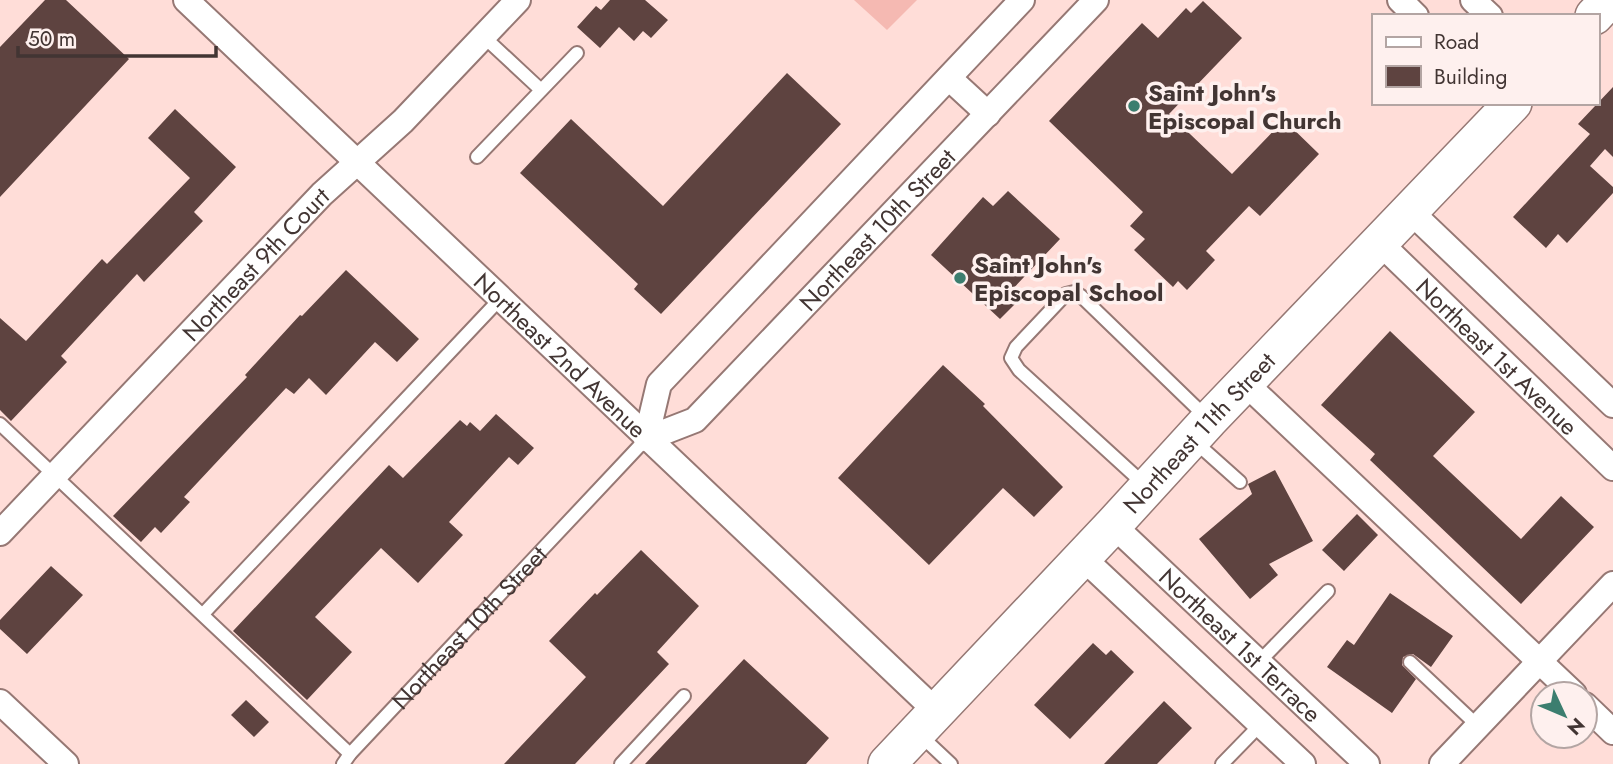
<svg xmlns="http://www.w3.org/2000/svg" width="1613" height="764" viewBox="0 0 1613 764" font-family="Jost,sans-serif">
	<rect width="100%" height="100%" fill="#ffddd8"/>
	<path fill="#f5b9b2" d="M 854,0 L 917,0 L 887,30 Z"/>
	<path fill="#5e4340" d="M 45,0 L 66,0 L 129,59 L 0,197 L 0,47 Z
		M 610,0 L 645,0 L 668,20 L 651,38 L 643,31 L 634,41 L 619,27 L 600,48 L 577,27 L 596,6 L 601,10 Z
		M 1203,1 L 1242,38 L 1169,114 L 1232,174 L 1284,120 L 1319,154 L 1260,216 L 1249,206 L 1206,251 L 1215,260 L 1187,290 L 1178,281 L 1173,287 L 1134,250 L 1145,239 L 1130,226 L 1143,212 L 1049,121 L 1142,23 L 1158,38 L 1186,8 L 1191,13 Z
		M 787,73 L 841,124 L 661,314 L 634,289 L 638,284 L 520,173 L 571,119 L 663,206 Z
		M 1613,87 L 1613,157 L 1605,149 L 1590,166 L 1613,187 L 1613,193 L 1567,243 L 1558,234 L 1546,248 L 1513,217 L 1590,134 L 1578,124 Z
		M 175,109 L 236,167 L 194,212 L 203,221 L 144,282 L 137,274 L 61,356 L 67,362 L 11,421 L 0,410 L 0,318 L 26,341 L 102,259 L 107,264 L 190,178 L 148,138 Z
		M 1008,191 L 1060,239 L 1008,294 L 1017,302 L 1000,319 L 931,255 L 983,197 L 993,206 Z
		M 346,270 L 419,339 L 397,362 L 375,342 L 326,395 L 309,378 L 294,394 L 286,388 L 184,497 L 190,502 L 161,533 L 155,527 L 141,542 L 113,516 L 247,377 L 245,375 L 300,315 L 302,316 Z
		M 1390,331 L 1475,412 L 1433,456 L 1521,539 L 1561,496 L 1594,527 L 1521,604 L 1370,460 L 1375,454 L 1321,405 Z
		M 943,365 L 985,404 L 983,406 L 1063,487 L 1034,517 L 1003,488 L 929,565 L 838,478 Z
		M 496,414 L 534,448 L 518,465 L 509,457 L 449,522 L 463,535 L 418,583 L 381,548 L 315,617 L 352,652 L 307,700 L 233,631 L 389,465 L 403,478 L 460,420 L 467,426 L 470,422 L 480,431 Z
		M 1275,470 L 1313,541 L 1269,564 L 1278,575 L 1250,599 L 1199,539 L 1252,494 L 1248,484 Z
		M 1357,514 L 1378,535 L 1344,571 L 1322,550 Z
		M 641,550 L 699,606 L 657,652 L 669,664 L 575,764 L 504,764 L 586,677 L 549,641 L 595,593 L 597,595 Z
		M 51,566 L 83,595 L 27,654 L 0,629 L 0,620 Z
		M 1390,593 L 1453,636 L 1431,667 L 1413,654 L 1403,657 L 1402,665 L 1416,679 L 1392,713 L 1327,667 L 1347,640 L 1354,645 Z
		M 1093,643 L 1106,655 L 1111,650 L 1134,672 L 1070,739 L 1034,705 Z
		M 744,659 L 829,738 L 806,764 L 645,764 Z
		M 246,700 L 269,722 L 254,737 L 231,715 Z
		M 1164,701 L 1192,728 L 1157,764 L 1104,764 Z"/>
	<g fill="none" stroke-linecap="round" stroke-linejoin="round">
		<g stroke="#967874" stroke-width="16">
			<g id="lane">
				<path d="M 483,36 L 541,90"/>
				<path d="M 477,157 L 577,53"/>
				<path d="M 0,424 L 350,754"/>
				<path d="M 1193,440 L 1240,482"/>
				<path d="M 1145,485 L 1019,370 L 1011,358 L 1016,347 L 1066,294 L 1074,292 L 1081,296 L 1206,417"/>
				<path d="M 203,614 L 500,299"/>
				<path d="M 1410,662 L 1478,726"/>
				<path d="M 1258,663 L 1328,591"/>
				<path d="M 918,733 L 951,764"/>
				<path id="s1" d="M 343,764 L 350,754 L 646,439"/>
				<path d="M 621,764 L 684,696"/>
				<path d="M 1222,764 L 1261,724"/>
			</g>
		</g>
		<g stroke="#967874" stroke-width="28">
			<g id="street">
				<path id="s2" d="M 186,0 L 936,711"/>
				<path id="s3" d="M 1022,0 L 659,384 L 646,439 L 695,420 L 1096,0"/>
				<path d="M 1400,0 L 1416,16"/>
				<path d="M 1473,0 L 1490,16"/>
				<path d="M 949,78 L 988,114"/>
				<path d="M 1410,211 L 1613,405"/>
				<path id="s4" d="M 1380,243 L 1613,468"/>
				<path d="M 1245,383 L 1574,694"/>
				<path id="s5" d="M 1113,525 L 1367,764"/>
				<path id="s6" d="M 0,533 L 322,194 L 403,121 L 518,0"/>
				<path d="M 1082,557 L 1303,764"/>
				<path d="M 0,702 L 66,764"/>
				<path d="M 1585,705 L 1613,732"/>
				<path d="M 1442,764 L 1613,584"/>
			</g>
		</g>
		<g stroke="#967874" stroke-width="40">
			<g id="secondary">
				<path d="M 1594,16 L 1609,0"/>
				<path id="s7" d="M 887,764 L 1113,525 L 1209,420 L 1513,103"/>
			</g>
		</g>
		<use href="#lane" stroke="#fff" stroke-width="12"/>
		<use href="#street" stroke="#fff" stroke-width="24"/>
		<use href="#secondary" stroke="#fff" stroke-width="37"/>
	</g>
	<g fill="#3c7e6f" stroke="#fef0ee" stroke-width="2.5">
		<circle cx="1134" cy="106" r="7"/>
		<circle cx="960" cy="278" r="7"/>
	</g>
	<g text-anchor="middle" dominant-baseline="central" stroke-width="7" stroke-linejoin="round" paint-order="stroke">
		<g font-size="24" font-weight="bold" fill="#423533" stroke="#fef0ee" text-anchor="start">
			<text x="1148" y="92">Saint John's<tspan x="1148" dy="28">Episcopal Church</tspan></text>
			<text x="974" y="264">Saint John's<tspan x="974" dy="28">Episcopal School</tspan></text>
		</g>
		<g font-size="24" fill="#423533" stroke="#fef0ee">
			<text stroke="none"><textPath href="#s3" startOffset="901">Northeast 10th Street</textPath></text>
			<text stroke="none"><textPath href="#s6" startOffset="371">Northeast 9th Court</textPath></text>
			<text stroke="none"><textPath href="#s4" startOffset="163">Northeast 1st Avenue</textPath></text>
			<text stroke="none"><textPath href="#s2" startOffset="516">Northeast 2nd Avenue</textPath></text>
			<text stroke="none"><textPath href="#s7" startOffset="455">Northeast 11th Street</textPath></text>
			<text stroke="none"><textPath href="#s1" startOffset="186">Northeast 10th Street</textPath></text>
			<text stroke="none"><textPath href="#s5" startOffset="175">Northeast 1st Terrace</textPath></text>
		</g>
	</g>
	<rect x="1372" y="14" width="228" height="91" fill="#fef0ee" stroke="#b3a5a3" stroke-width="2"/>
	<rect x="1386" y="37" width="35" height="10" fill="#ffffff" stroke="#b3a5a3" stroke-width="2"/>
	<text x="1434" y="49" font-size="21" fill="#423533">Road</text>
	<rect x="1386" y="66" width="35" height="21" fill="#5e4340" stroke="#b3a5a3" stroke-width="2"/>
	<text x="1434" y="84" font-size="21" fill="#423533">Building</text>
	<g transform="translate(1564 715) rotate(134)"><circle r="33" fill="#fef0ee" stroke="#b3a5a3" stroke-width="2"/>
	<path d="M0-5L12 26L0 18L-12 26Z" fill="#3c7e6f"/>
	<text y="-10" font-size="19" font-weight="bold" text-anchor="middle" fill="#423533">N</text>
	</g>
	<path d="M18 46v10h198v-10" fill="none" stroke="#423533" stroke-width="3.5"/>
	<text x="28" y="46" font-size="21" fill="#423533" stroke="#fef0ee" stroke-width="5" paint-order="stroke">50 m</text>
</svg>
